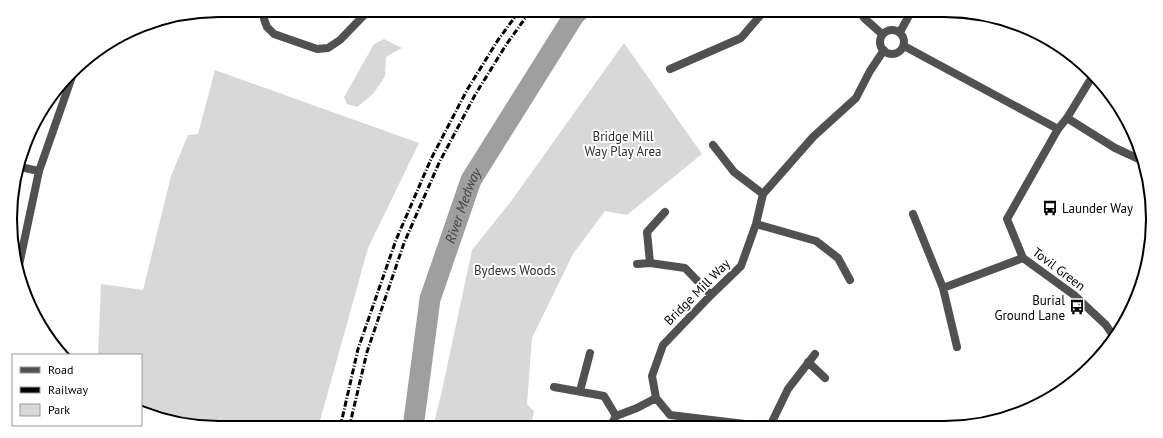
<svg xmlns="http://www.w3.org/2000/svg" width="1163" height="438" viewBox="0 0 1163 438" font-family="'PT Sans',sans-serif">
	<rect width="100%" height="100%" fill="#fff"/>
	<path fill="#d8d8d8" d="M 384,39 L 402,48 L 386,57 L 385,76 L 374,93 L 357,107 L 347,104 L 344,97 L 374,44 Z
		M 624,43 L 702,154 L 627,215 L 605,211 L 573,254 L 532,338 L 527,404 L 534,411 L 531,427 L 433,427 L 441,395 L 472,250 L 512,200 Z
		M 215,70 L 419,143 L 368,248 L 318,428 L 219,428 L 165,421 L 141,409 L 141,355 L 98,355 L 101,284 L 143,290 L 171,176 L 188,135 L 198,134 Z"/>
	<g fill="none" stroke-linecap="round" stroke-linejoin="round">
		<path stroke="#9f9f9f" stroke-width="21" id="s1" d="M 413,428 L 430,299 L 471,180 L 575,14 L 580,10"/>
		<path stroke="#515151" stroke-width="8" d="M 265,10 L 264,19 L 267,27 L 274,34 L 317,49 L 328,48 L 340,40 L 369,10
			M 859,10 L 864,18 L 882,34
			M880 42a12 12 0 1 1 24 0a12 12 0 1 1-24 0Z
			M 900,32 L 912,10
			M 904,46 L 1058,129
			M 670,69 L 741,38 L 765,10
			M 1067,118 L 1115,148 L 1141,160
			M 713,145 L 734,172 L 763,194
			M 20,167 L 39,171
			M 913,214 L 943,288 L 957,347
			M 756,224 L 816,241 L 838,258 L 850,280
			M 650,263 L 647,232 L 665,212
			M 637,264 L 650,263 L 685,268 L 711,295
			M 943,288 L 1023,258
			M 808,362 L 825,378
			M 554,387 L 604,396 L 616,416
			M 580,391 L 590,353
			M 770,426 L 788,389 L 815,354
			M 610,427 L 616,416 L 637,408 L 656,398
			M 771,427 L 670,415 L 656,398 L 652,376 L 663,345 L 711,295 L 741,266 L 756,224 L 763,194 L 813,137 L 856,98 L 870,71 L 884,50"/>
		<path stroke="#515151" stroke-width="8" d="M 1092,77 L 1067,118 L 1058,129 L 1007,219 L 1023,258 L 1074,295 L 1106,325 L 1114,337
			M 18,270 L 39,171 L 74,71"/>
		<path stroke="#000" stroke-width="3" stroke-dasharray="6 2 1 2" stroke-linecap="butt" d="M 340,428 L 358,349 L 396,240 L 431,159 L 467,90 L 498,40 L 520,10
			M 349,428 L 367,352 L 404,243 L 439,163 L 475,95 L 506,45 L 531,10"/>
	</g>
	<defs>
		<g id="bus-bare" transform="scale(1.2)"><path d="M-5-6H5V4H4V6H2V4H-2V6H-4V4H-5ZM-3.5-4V0h7V-4ZM-3.5 1.2v1.5H-2V1.2ZM2 1.2v1.5H3.5V1.2Z" fill="#000" stroke="#fff" stroke-width="2.5" paint-order="stroke"/></g>
	</defs>
	<g fill-rule="evenodd">
		<use href="#bus-bare" x="1050" y="208"/>
		<use href="#bus-bare" x="1077" y="307"/>
	</g>
	<g text-anchor="middle" dominant-baseline="central" stroke-width="4" stroke-linejoin="round" paint-order="stroke">
		<g font-size="13" fill="#2f2f2f" stroke="#fff">
			<text x="623" y="136">Bridge Mill<tspan x="623" dy="15">Way Play Area</tspan></text>
			<text x="515" y="270">Bydews Woods</text>
		</g>
		<g font-size="13" fill="#000" stroke="#fff" text-anchor="start">
			<text x="1062" y="208">Launder Way</text>
			<text x="1065" y="300" text-anchor="end">Burial<tspan x="1065" dy="15">Ground Lane</tspan></text>
		</g>
		<g font-size="13" fill="#000" stroke="#fff">
			<text transform="translate(1059 269) rotate(37)">Tovil Green</text>
			<text transform="translate(697 292) rotate(-45)">Bridge Mill Way</text>
		</g>
		<g font-size="14" font-style="italic" fill="#404040" stroke="#fff">
			<text stroke="none"><textPath href="#s1" startOffset="229">River Medway</textPath></text>
		</g>
	</g>
	<path d="M0 0H1163V438H0ZM219 17H944A202 202 0 0 1 1146 219V219A202 202 0 0 1 944 421H219A202 202 0 0 1 17 219V219A202 202 0 0 1 219 17Z" fill="#fff" fill-rule="evenodd"/>
	<path fill="none" stroke="#000" stroke-width="2" d="M219 17H944A202 202 0 0 1 1146 219V219A202 202 0 0 1 944 421H219A202 202 0 0 1 17 219V219A202 202 0 0 1 219 17Z"/>
	<rect x="12" y="354" width="130" height="72" fill="#ffffff" stroke="#999999"/>
	<rect x="20" y="367" width="20" height="6" fill="#515151" stroke="#999999"/>
	<text x="48" y="374" font-size="12" fill="#000000">Road</text>
	<rect x="20" y="387" width="20" height="6" fill="#000000" stroke="#999999"/>
	<text x="48" y="394" font-size="12" fill="#000000">Railway</text>
	<rect x="20" y="404" width="20" height="12" fill="#d8d8d8" stroke="#999999"/>
	<text x="48" y="414" font-size="12" fill="#000000">Park</text>
</svg>
